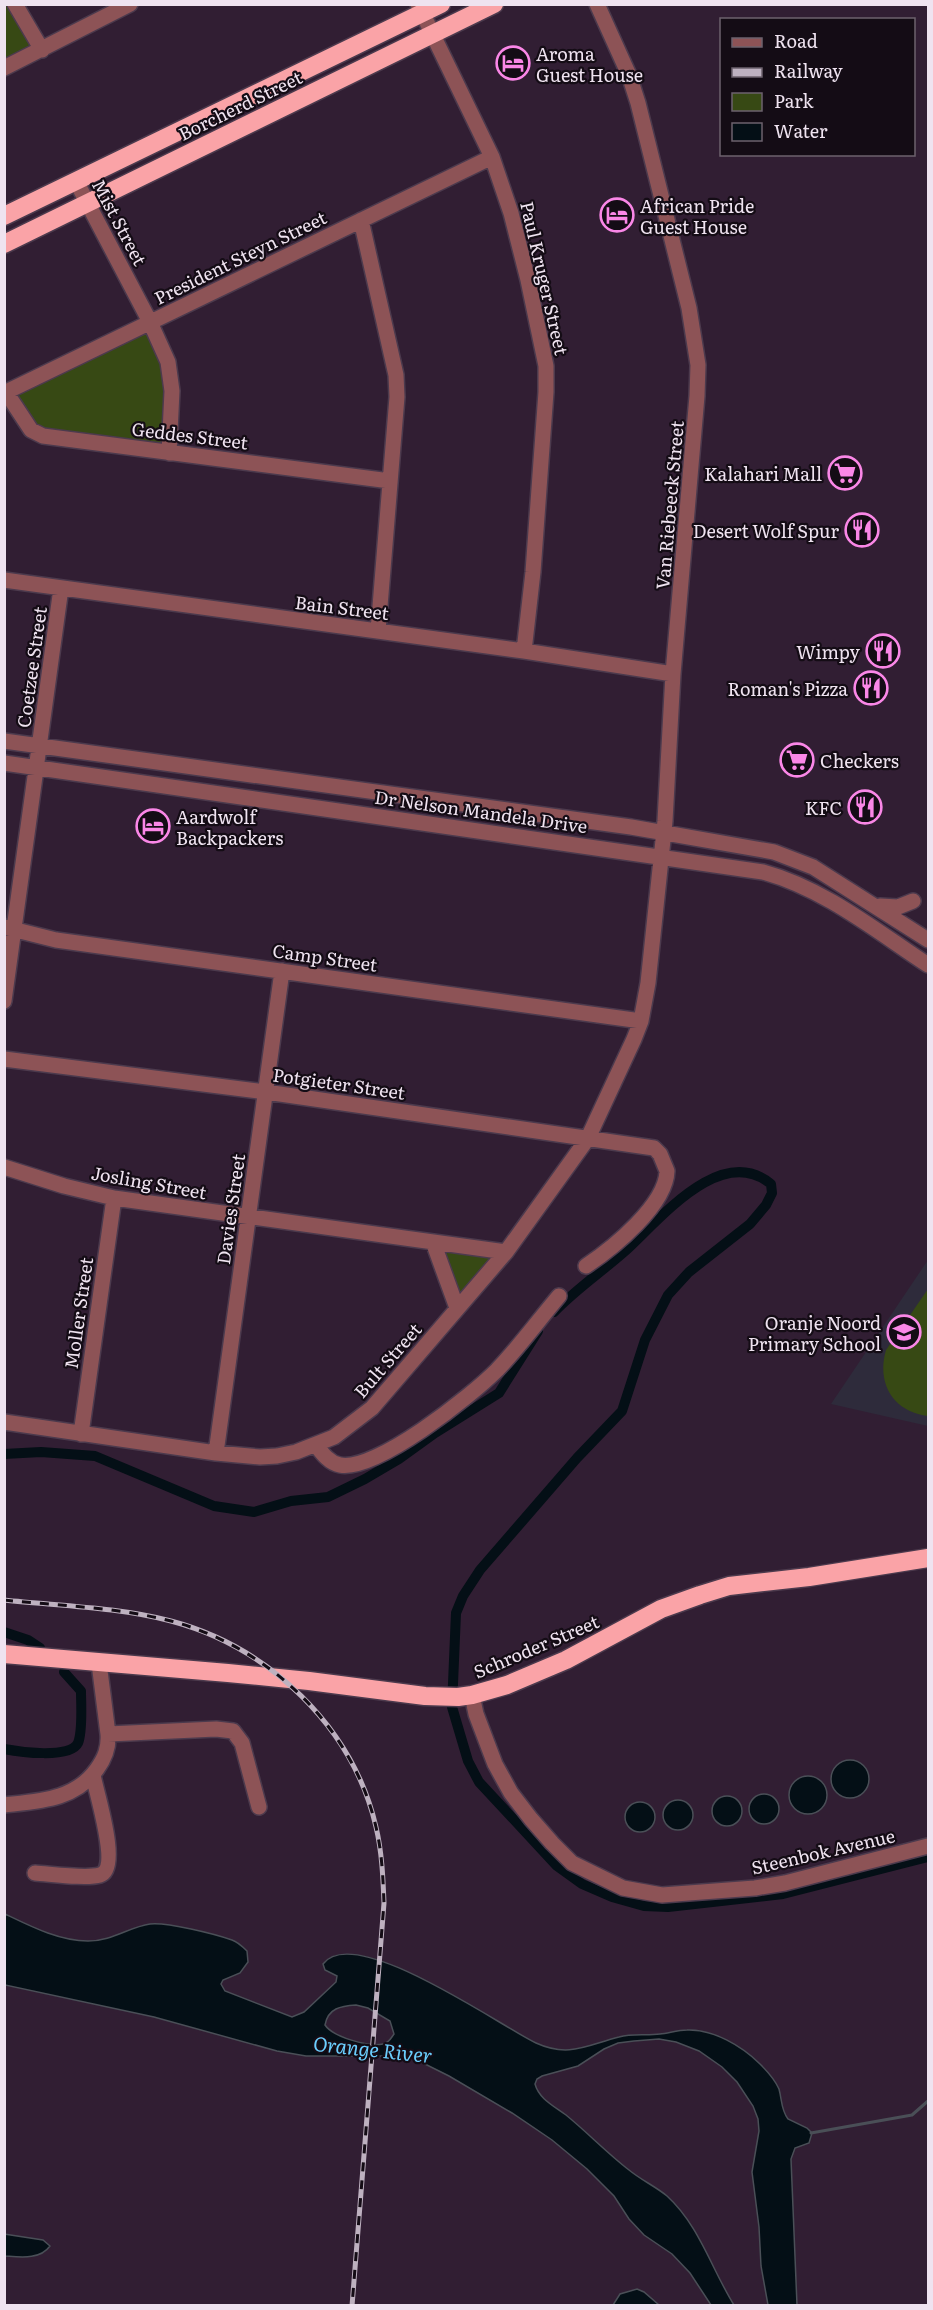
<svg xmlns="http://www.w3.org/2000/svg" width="933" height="2310" viewBox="0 0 933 2310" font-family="Literata,serif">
	<rect width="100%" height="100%" fill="#311e33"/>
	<path fill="#2e2b3b" d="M 928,1260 L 928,1426 L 831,1404 Z"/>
	<path fill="#374914" d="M 5,5 L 16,5 L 38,48 L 5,64 Z
		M 148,325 L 166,361 L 165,453 L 44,438 L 11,392 Z
		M 440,1246 L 497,1252 L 459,1298 Z
		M 928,1289 L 928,1416 C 894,1412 876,1384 886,1350 Z"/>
	<path fill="#040f16" stroke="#4a4f57" stroke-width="1.5" fill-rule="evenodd" d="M831 1779a19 19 0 1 1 38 0a19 19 0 1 1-38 0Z
		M789 1795a19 19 0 1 1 38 0a19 19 0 1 1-38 0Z
		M749 1809a15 15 0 1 1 30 0a15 15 0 1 1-30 0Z
		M712 1811a15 15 0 1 1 30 0a15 15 0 1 1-30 0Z
		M663 1815a15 15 0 1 1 30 0a15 15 0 1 1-30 0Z
		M625 1817a15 15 0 1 1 30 0a15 15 0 1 1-30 0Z
		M 5,1914 C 30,1926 59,1941 88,1941 C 112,1941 129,1927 150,1924 C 167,1922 215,1934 232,1940 C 238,1942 242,1946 247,1951 L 248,1962 L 240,1973 L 223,1980 L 221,1984 L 225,1991 L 292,2017 L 304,2012 L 336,1982 L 337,1976 L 325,1970 L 323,1964 C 354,1922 500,2026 536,2043 C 569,2058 587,2045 619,2037 C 633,2033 646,2036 660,2034 C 669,2033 678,2030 687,2030 C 713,2029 742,2046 760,2064 C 767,2071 775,2080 779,2089 C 782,2100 781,2110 788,2119 L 807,2128 L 812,2133 L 809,2143 L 795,2148 L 791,2159 L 797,2305 L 768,2305 L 761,2266 L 759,2227 L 752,2172 L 759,2131 L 758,2119 L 753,2106 L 737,2082 L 722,2067 L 699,2051 L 676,2042 L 659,2039 L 634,2041 L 618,2043 L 604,2049 L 578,2066 L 542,2076 L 537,2079 L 535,2084 C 539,2099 554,2106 566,2115 C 588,2133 607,2153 629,2170 C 641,2180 655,2186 667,2196 C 699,2225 712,2270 734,2305 L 711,2305 L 690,2273 L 672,2254 L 644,2235 L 629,2219 L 614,2196 L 587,2169 L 552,2140 L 512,2113 L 449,2076 L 417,2060 L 403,2056 L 306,2056 L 277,2051 L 154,2017 L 5,1985 ZM 356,2005 L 368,2008 L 390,2021 L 394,2034 C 391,2038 389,2043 383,2044 C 368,2047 333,2037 325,2025 C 328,2008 341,2006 356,2005 Z
		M 4,2234 L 43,2240 L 50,2246 C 40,2260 20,2257 5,2256 Z
		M 637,2289 L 644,2292 L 659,2305 L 613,2305 L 620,2294 Z"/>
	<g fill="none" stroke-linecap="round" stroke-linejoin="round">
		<path stroke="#4a4f57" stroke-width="3" d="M 811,2133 L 912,2115 L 928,2101"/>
		<path stroke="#040f16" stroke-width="10" d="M 554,1312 C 575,1290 600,1273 624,1252 C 658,1222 720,1142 771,1184 L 772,1193 L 766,1205 L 750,1224 L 689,1272 L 668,1295 L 645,1340 L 622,1411 L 577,1458 L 480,1570 L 463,1596 L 456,1613 L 452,1707 L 468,1761 L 479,1782 L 557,1866 L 582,1884 L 612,1897 L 644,1906 L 668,1907 L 783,1894 L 928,1857
			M 4,1454 L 41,1452 L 95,1456 L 214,1506 L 254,1512 L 291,1501 L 328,1497 L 365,1479 L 399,1459 L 435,1433 L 499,1393 L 538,1331
			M 4,1632 L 28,1640 L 40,1648
			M 4,1749 C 19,1752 70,1759 78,1743 C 83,1731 81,1704 81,1691 L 64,1672"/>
		<g stroke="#4c3a4d" stroke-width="18">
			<path id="minor" d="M 15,4 L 42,50
				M 418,4 L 492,157 L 511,213 L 528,280 L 546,366 L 546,392 L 533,572 L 524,651
				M 4,68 L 130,4
				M 76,181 L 150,322 L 168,362 L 172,391 L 169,453
				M 361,220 L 396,375 L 397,397 L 378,631
				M 6,392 L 31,430 L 43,436 L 390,481
				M 4,393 L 492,157
				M 4,580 L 524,651 L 673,674
				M 4,741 L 631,827 L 774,852 L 813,867 L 928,940
				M 4,763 L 763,872 C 825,889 876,931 928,965
				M 880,906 L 898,907 L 913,901
				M 4,927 L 56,940 L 641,1021
				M 4,1001 L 61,588
				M 4,1059 L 266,1092 L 654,1148 L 660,1154 L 667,1171 C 666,1205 613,1248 586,1266
				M 4,1167 L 64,1186 L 114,1198 L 506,1252
				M 433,1242 L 457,1308
				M 4,1422 L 216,1453 L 260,1457 L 277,1456 L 296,1452 L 334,1437 L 372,1408 L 506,1252 L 588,1138 L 634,1039 L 641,1021 L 648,983 L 665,821 L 673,674 L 697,396 L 698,365 L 689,308 L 638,103 L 629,75 L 597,4
				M 81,1434 L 114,1198
				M 316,1445 C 322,1453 329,1463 340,1465 C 376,1472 471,1396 497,1370 C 519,1347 538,1321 559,1296
				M 216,1453 L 282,971
				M 99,1663 L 108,1734 L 216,1729 L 233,1731 L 242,1743 L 259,1807
				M 472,1695 L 476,1714 L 495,1764 L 511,1793 L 531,1819 L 552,1843 L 572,1863 L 623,1888 L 662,1895 L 755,1888 L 785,1883 L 928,1846
				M 4,1805 C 40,1801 75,1800 97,1769 C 105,1758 109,1748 108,1734
				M 35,1873 C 51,1874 86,1879 100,1875 C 121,1869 96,1792 93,1775"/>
		</g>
		<g stroke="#4c3a4d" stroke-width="21">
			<path id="highway" d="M 4,216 L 441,4
				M 4,244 L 494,4
				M 4,1654 L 228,1673 L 309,1681 L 425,1696 L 458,1697 L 472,1695 L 507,1685 L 566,1660 L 661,1609 L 700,1595 L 729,1586 L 809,1577 L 928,1558"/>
		</g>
		<use href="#minor" stroke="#8d5356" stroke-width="15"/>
		<use href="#highway" stroke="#faa3a7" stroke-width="18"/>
		<g stroke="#beb1c0" stroke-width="5">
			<path id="rail" d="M 4,1600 C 60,1606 117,1607 171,1621 C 269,1647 353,1727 376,1827 C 382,1852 383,1878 384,1903 L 352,2306"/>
		</g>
		<use href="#rail" stroke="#140c15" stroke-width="3" stroke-dasharray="9" stroke-linecap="butt"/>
	</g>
	<defs>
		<g id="hotel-ring" transform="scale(1.725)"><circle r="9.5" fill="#140c15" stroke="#fa87e7" stroke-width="1.5"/><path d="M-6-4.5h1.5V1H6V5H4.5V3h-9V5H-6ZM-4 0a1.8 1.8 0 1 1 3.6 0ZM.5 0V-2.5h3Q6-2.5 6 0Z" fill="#fa87e7"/></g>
		<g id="supermarket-ring" transform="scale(1.725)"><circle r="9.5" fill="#140c15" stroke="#fa87e7" stroke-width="1.5"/><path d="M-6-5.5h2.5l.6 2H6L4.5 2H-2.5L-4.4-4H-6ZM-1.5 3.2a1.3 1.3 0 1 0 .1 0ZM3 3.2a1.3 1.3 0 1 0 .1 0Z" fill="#fa87e7"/></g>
		<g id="restaurant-ring" transform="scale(1.725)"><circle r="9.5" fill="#140c15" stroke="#fa87e7" stroke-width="1.5"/><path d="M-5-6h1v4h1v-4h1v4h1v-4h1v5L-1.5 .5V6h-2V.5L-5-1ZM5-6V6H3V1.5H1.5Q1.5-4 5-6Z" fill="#fa87e7"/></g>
		<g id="school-ring" transform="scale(1.725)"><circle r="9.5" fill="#140c15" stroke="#fa87e7" stroke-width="1.5"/><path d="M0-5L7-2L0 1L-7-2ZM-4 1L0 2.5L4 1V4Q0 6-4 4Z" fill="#fa87e7"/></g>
	</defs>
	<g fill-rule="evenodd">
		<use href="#hotel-ring" x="513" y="63"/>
		<use href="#hotel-ring" x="617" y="215"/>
		<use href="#supermarket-ring" x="845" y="473"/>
		<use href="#restaurant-ring" x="862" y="530"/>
		<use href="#restaurant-ring" x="883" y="651"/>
		<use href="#restaurant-ring" x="871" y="688"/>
		<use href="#supermarket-ring" x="797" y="760"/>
		<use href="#restaurant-ring" x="865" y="807"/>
		<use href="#hotel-ring" x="153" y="826"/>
		<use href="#school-ring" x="904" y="1332"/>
	</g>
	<g text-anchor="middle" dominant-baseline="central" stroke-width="4.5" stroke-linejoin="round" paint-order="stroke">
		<g font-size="18" fill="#efe3f0" stroke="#140c15" text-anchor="end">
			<text x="536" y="53" text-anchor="start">Aroma<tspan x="536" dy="21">Guest House</tspan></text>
			<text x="640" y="205" text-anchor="start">African Pride<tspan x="640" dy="21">Guest House</tspan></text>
			<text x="822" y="473">Kalahari Mall</text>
			<text x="839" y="530">Desert Wolf Spur</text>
			<text x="860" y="651">Wimpy</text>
			<text x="848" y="688">Roman's Pizza</text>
			<text x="820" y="760" text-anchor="start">Checkers</text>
			<text x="842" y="807">KFC</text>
			<text x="176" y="816" text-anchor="start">Aardwolf<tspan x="176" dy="21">Backpackers</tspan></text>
			<text x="881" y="1322">Oranje Noord<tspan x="881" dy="21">Primary School</tspan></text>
		</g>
		<g font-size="18" fill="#efe3f0" stroke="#140c15">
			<text transform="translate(240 105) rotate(-26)">Borcherd Street</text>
			<text transform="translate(120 222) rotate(62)">Mist Street</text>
			<text transform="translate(240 257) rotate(-26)">President Steyn Street</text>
			<text transform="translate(545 278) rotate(77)">Paul Kruger Street</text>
			<text transform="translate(190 435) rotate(7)">Geddes Street</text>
			<text transform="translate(669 505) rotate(-85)">Van Riebeeck Street</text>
			<text transform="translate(342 607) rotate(7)">Bain Street</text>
			<text transform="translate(31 667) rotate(-82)">Coetzee Street</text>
			<text transform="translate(481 811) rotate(8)">Dr Nelson Mandela Drive</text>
			<text transform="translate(325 957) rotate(8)">Camp Street</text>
			<text transform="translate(339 1083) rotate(8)">Potgieter Street</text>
			<text transform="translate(149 1182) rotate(10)">Josling Street</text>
			<text transform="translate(230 1209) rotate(-82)">Davies Street</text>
			<text transform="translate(78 1313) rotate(-82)">Moller Street</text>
			<text transform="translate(387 1360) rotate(-49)">Bult Street</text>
			<text transform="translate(536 1646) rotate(-23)">Schroder Street</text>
			<text transform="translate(823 1851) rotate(-13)">Steenbok Avenue</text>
		</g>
		<g font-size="20" font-style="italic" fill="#6bcefd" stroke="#140c15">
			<text transform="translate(373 2048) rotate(6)">Orange River</text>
		</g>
	</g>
	<rect width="933" height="2310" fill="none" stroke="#efe3f0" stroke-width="12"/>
	<rect x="720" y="18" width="195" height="138" fill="#140c15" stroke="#6c626d" stroke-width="1.5"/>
	<rect x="732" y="38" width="30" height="9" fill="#8d5356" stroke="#6c626d" stroke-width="1.5"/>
	<text x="774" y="48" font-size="18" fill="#efe3f0">Road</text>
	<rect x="732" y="68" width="30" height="9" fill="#beb1c0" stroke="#6c626d" stroke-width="1.5"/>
	<text x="774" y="78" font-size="18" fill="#efe3f0">Railway</text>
	<rect x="732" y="93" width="30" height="18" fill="#374914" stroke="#6c626d" stroke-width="1.5"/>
	<text x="774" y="108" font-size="18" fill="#efe3f0">Park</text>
	<rect x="732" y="123" width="30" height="18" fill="#040f16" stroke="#6c626d" stroke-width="1.5"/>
	<text x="774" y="138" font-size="18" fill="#efe3f0">Water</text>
</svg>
